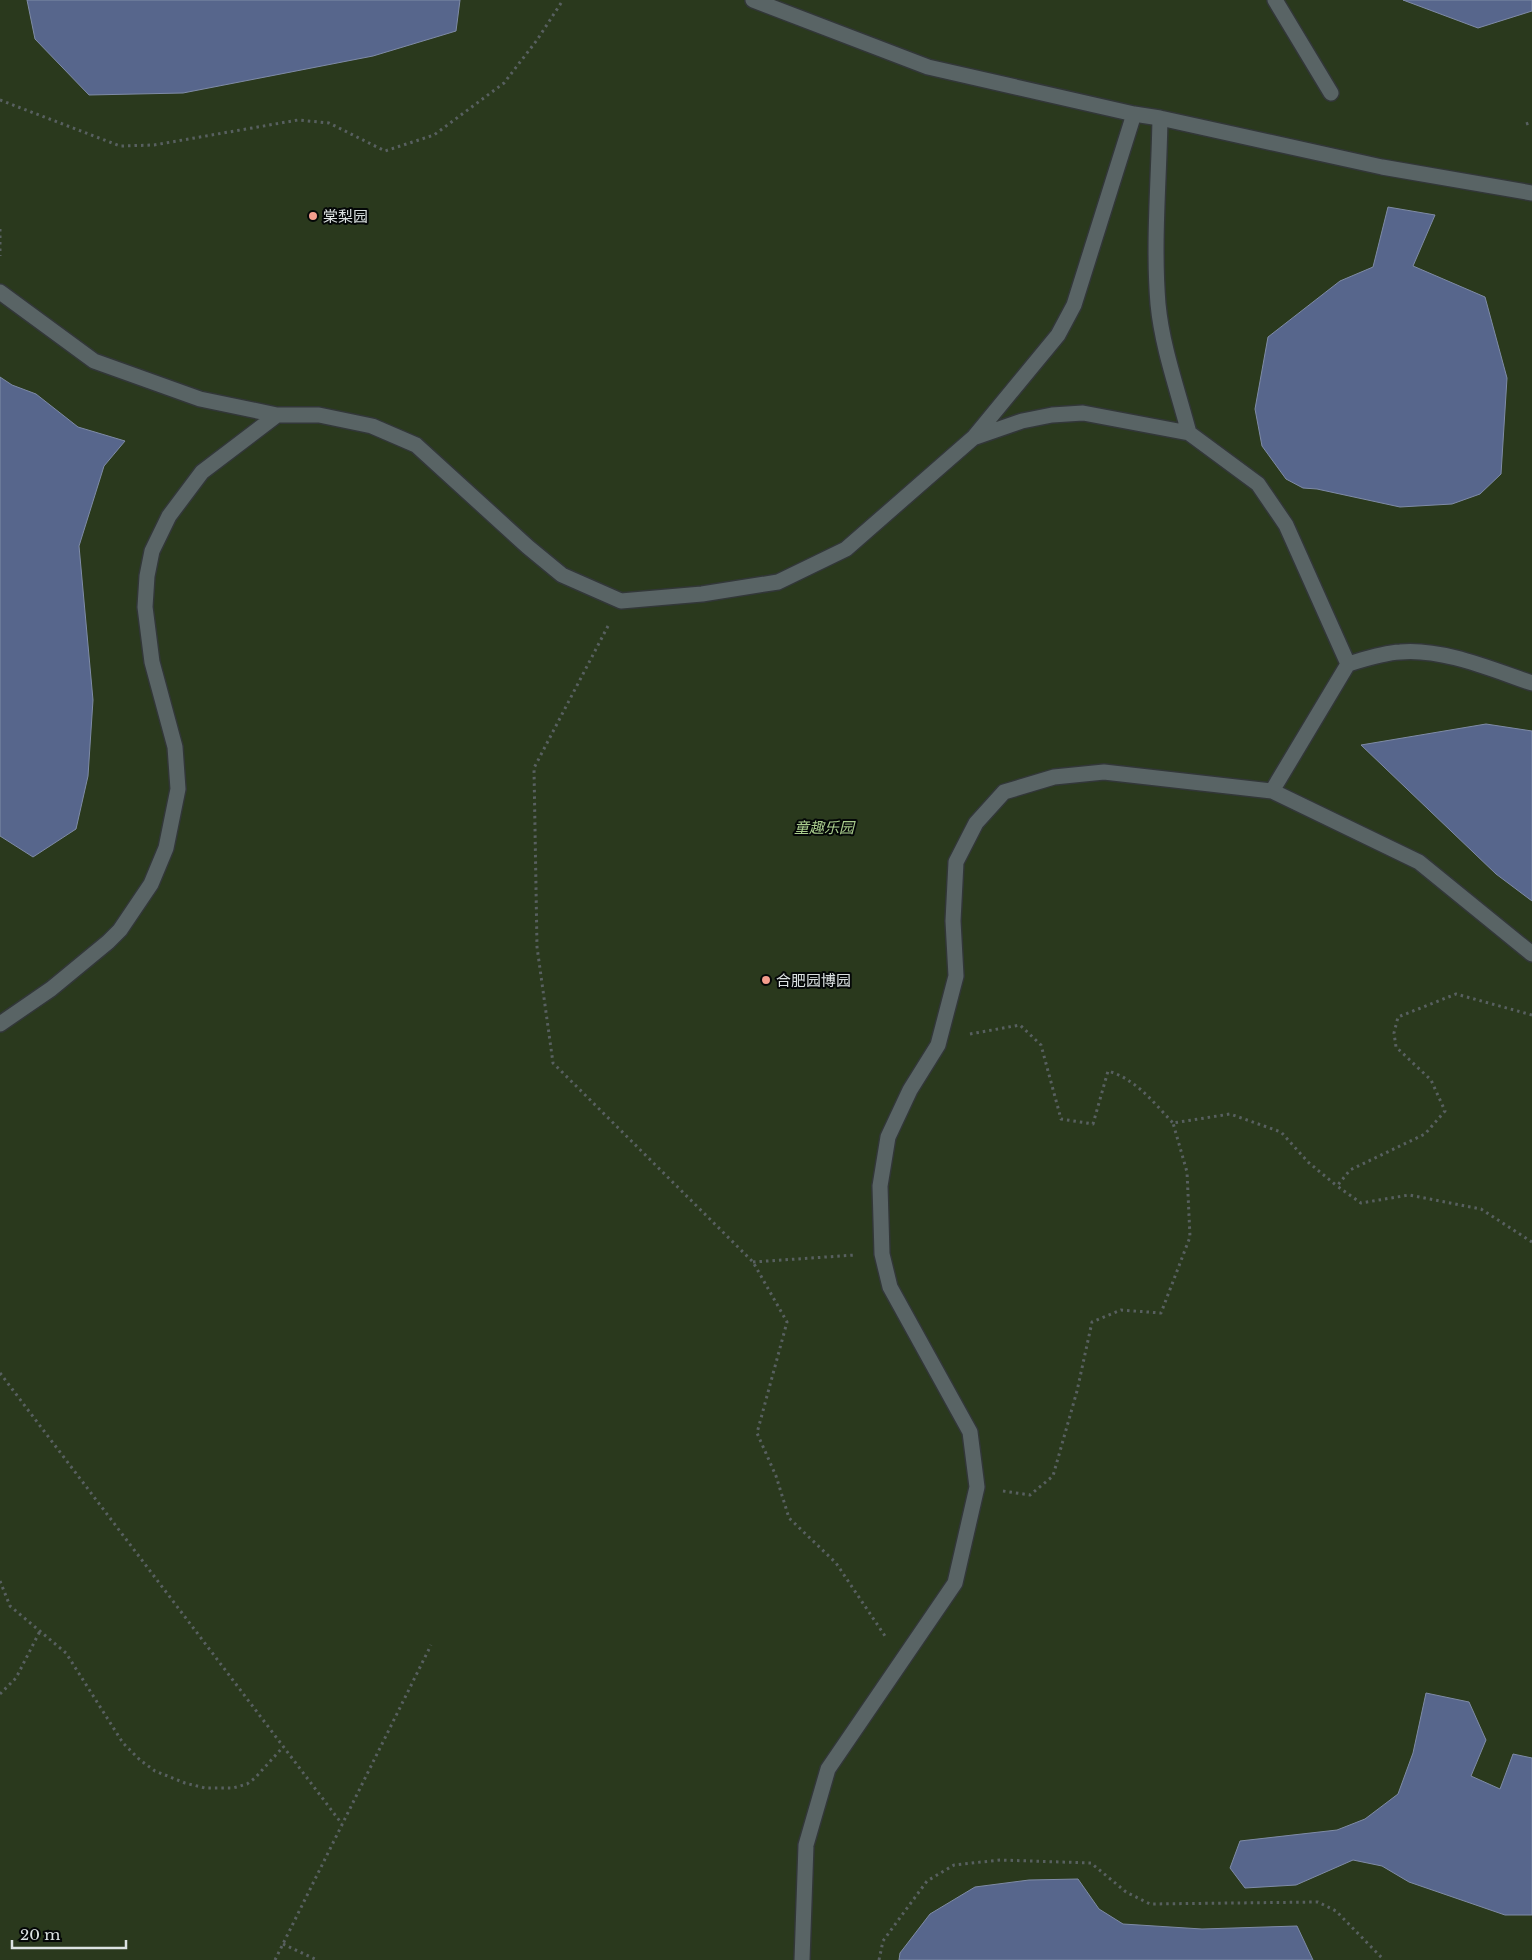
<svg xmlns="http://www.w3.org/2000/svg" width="1532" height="1960" viewBox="0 0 1532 1960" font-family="'Libre Baskerville','Noto Sans SC',serif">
	<rect width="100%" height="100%" fill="#131d1d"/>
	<path fill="#2a391d" d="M 0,0 L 1532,0 L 1532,1960 L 0,1960 Z"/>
	<path fill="#57668c" stroke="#7f8ba6" d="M 27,0 L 460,0 L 456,31 L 373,56 L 183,93 L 89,95 L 35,39 Z
		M 1403,0 L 1532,0 L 1532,11 L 1478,28 Z
		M 1388,207 L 1435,215 L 1413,266 L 1485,297 L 1507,378 L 1501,474 L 1480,494 L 1452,504 L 1400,507 L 1317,489 L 1303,488 L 1286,479 L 1262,446 L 1255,409 L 1268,337 L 1340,281 L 1373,267 Z
		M 0,377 L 12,385 L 36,394 L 78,427 L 125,441 L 104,466 L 79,546 L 93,700 L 88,776 L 76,829 L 33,857 L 0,836 Z
		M 1486,724 L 1532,731 L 1532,901 L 1496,874 L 1361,745 Z
		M 1426,1693 L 1469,1702 L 1486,1740 L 1471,1776 L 1500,1789 L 1513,1754 L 1532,1758 L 1532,1915 L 1505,1915 L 1409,1882 L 1382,1866 L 1353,1860 L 1296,1885 L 1245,1888 L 1230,1868 L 1240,1841 L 1337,1830 L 1365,1819 L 1398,1794 L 1413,1753 Z
		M 1078,1879 L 1099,1909 L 1123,1924 L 1202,1929 L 1297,1926 L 1313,1960 L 899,1960 L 900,1953 L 930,1914 L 975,1887 L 1029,1880 Z"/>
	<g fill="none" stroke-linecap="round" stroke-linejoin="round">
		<g stroke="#323738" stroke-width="18">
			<path id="service" d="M 753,0 L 928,67 L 1134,114 L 1160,118 L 1382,167 L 1532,193
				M 1275,0 L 1331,93
				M 1160,118 C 1159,180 1153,242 1158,304 C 1162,347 1178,391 1189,433
				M 0,292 L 94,361 L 200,399 L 277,415 L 319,415 L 372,426 L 416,445 L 528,547 L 562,575 L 621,601 L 702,594 L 778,582 L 846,549 L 973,438 L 1022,421 L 1052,415 L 1083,413 L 1189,433 L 1258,484 L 1286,525 L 1348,664
				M 974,437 L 1058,335 L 1074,305 L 1134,114
				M 1272,791 L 1348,664 C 1365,659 1382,653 1400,652 C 1443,648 1493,670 1532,683
				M 0,1024 L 51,989 L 108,942 L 120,930 L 151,884 L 166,848 L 178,789 L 175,747 L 152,662 L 145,607 L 147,576 L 152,551 L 169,516 L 202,472 L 277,415
				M 802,1960 L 806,1845 L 828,1769 L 955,1583 L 977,1487 L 970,1432 L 890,1287 L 882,1254 L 880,1186 L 888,1137 L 910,1090 L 938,1045 L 956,976 L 953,921 L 956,862 L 976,823 L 1004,792 L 1054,777 L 1104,772 L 1272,791 L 1419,862 L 1532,954"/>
		</g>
		<path stroke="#586060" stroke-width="3" stroke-dasharray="2.5 4" stroke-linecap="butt" d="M 0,100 L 120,146 L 154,145 L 298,120 L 329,123 L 385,151 L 434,135 L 504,83 L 537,40 L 563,0
			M 1526,124 L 1532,122
			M 0,229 L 0,256
			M 608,626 L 534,768 L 537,947 L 553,1063 L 753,1262 L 787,1322 L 757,1433 L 776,1476 L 789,1518 L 836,1563 L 885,1636
			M 1532,1015 L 1456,994 L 1398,1017 L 1394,1033 L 1396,1047 L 1431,1080 L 1445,1111 L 1425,1134 L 1350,1170 L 1337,1186 L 1361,1203 L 1409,1195 L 1481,1209 L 1532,1242
			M 970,1034 L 1020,1025 L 1041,1045 L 1061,1119 L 1093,1124 L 1108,1071 C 1136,1079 1154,1103 1173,1123
			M 753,1262 L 855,1255
			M 0,1373 L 342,1824
			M 1003,1491 L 1030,1495 L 1053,1476 L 1077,1391 L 1092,1322 L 1121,1310 L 1161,1313 L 1190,1237 L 1187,1172 L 1173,1123 L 1230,1114 L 1281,1132 L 1308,1162 L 1337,1186
			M 0,1581 L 10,1606 L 66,1653 L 123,1743 L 140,1760 L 155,1771 L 185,1783 L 205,1788 L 233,1788 L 247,1784 L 255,1778 L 283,1747
			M 0,1694 L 16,1678 L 40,1631
			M 283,1944 L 317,1960
			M 275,1960 L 431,1645
			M 879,1960 L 883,1941 L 927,1881 L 954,1865 L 1000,1860 L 1091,1863 L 1126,1892 L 1150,1904 L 1318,1902 L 1336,1911 L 1384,1960"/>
		<use href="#service" stroke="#596465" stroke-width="15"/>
	</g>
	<g fill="#f49d8d" stroke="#040707" stroke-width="2">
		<circle cx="313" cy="216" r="5"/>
		<circle cx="766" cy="980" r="5"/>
	</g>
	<g text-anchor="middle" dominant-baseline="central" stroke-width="4" stroke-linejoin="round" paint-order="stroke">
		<g font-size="15" fill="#dce2e2" stroke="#040707" text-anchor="start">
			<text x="323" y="216">棠梨园</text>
			<text x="776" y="980">合肥园博园</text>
		</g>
		<g font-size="15" font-style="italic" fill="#aacd8e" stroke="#040707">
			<text x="824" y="827">童趣乐园</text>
		</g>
	</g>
	<path d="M12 1940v8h114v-8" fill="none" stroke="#dce2e2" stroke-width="2.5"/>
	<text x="20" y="1940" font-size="15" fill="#dce2e2" stroke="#040707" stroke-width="4" paint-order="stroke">20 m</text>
</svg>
